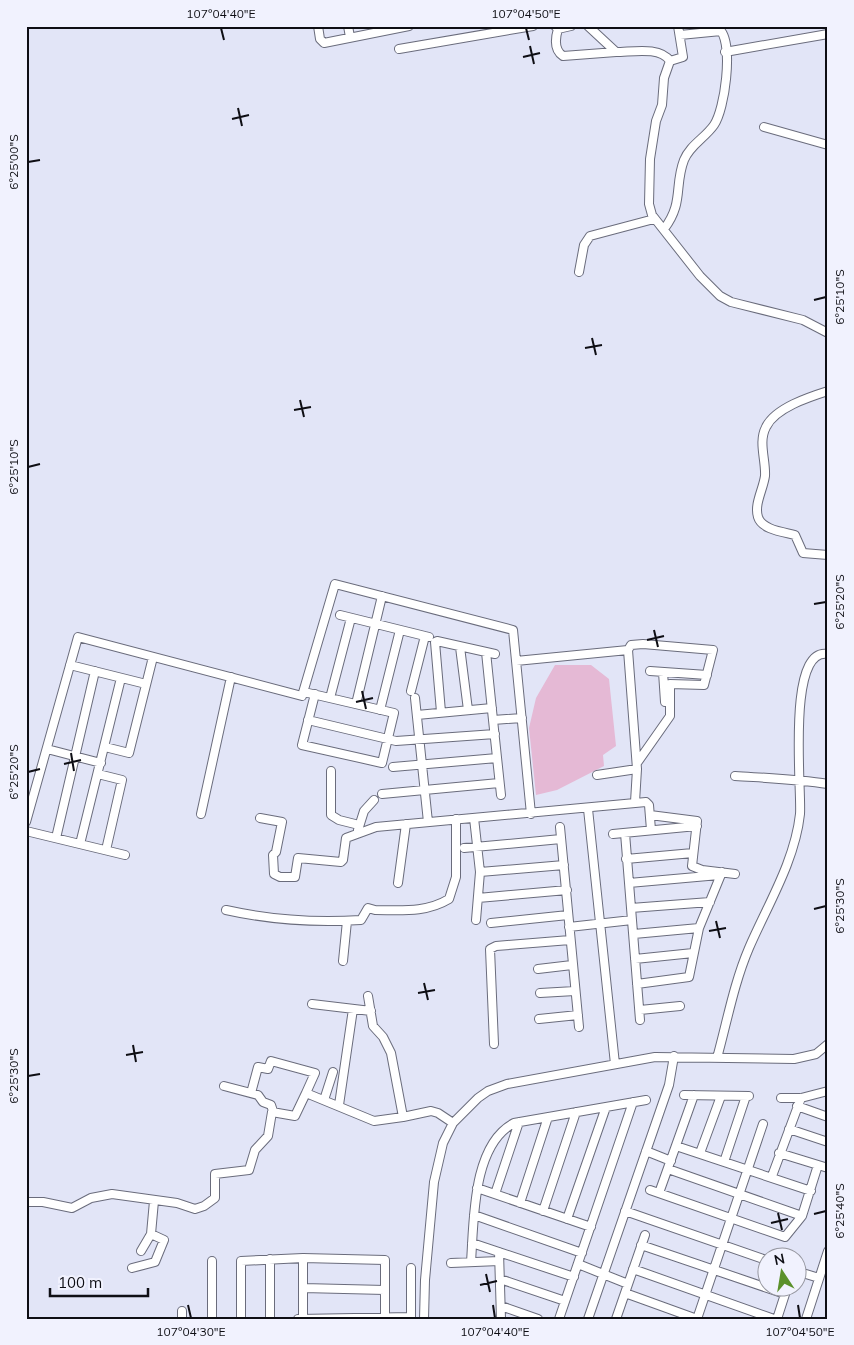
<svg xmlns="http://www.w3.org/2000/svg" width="854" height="1345" viewBox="0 0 854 1345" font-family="Mulish,sans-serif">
	<rect width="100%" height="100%" fill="#e2e5f7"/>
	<path fill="#e5b9d5" d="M 555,665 L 591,665 L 609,679 L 616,746 L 603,755 L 604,766 L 557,790 L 536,795 L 529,728 L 536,698 Z"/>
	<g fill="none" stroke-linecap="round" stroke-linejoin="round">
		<g stroke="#6a6c7c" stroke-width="10">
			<path id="minor" d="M 318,26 L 320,39 L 324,43 L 409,26
				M 348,26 L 350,37
				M 555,26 L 558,29 L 571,26
				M 588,26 L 616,52 C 632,52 660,46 670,61
				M 678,26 L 683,57 L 670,61 L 664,78 L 662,105 L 656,121 L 650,159 L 649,204 L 652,215 L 700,276 L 720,296 L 731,302 L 803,320 L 828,333
				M 558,29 C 555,39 554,50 563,56 L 616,52
				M 399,49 L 533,26
				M 725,52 L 828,34
				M 764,127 L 828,145
				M 664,229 C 684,203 674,186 684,160 C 690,145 705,138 714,125 C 725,109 733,47 721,31 L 680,35
				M 579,272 L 584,245 L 590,236 L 654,219
				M 828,391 C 809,397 775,408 766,427 C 758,442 766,460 765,476 C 763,490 754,504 758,517 C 762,530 784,532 795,535 L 803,553 L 828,555
				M 340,615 L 429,637
				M 460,647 L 468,710
				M 486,652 L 493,720 L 522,718
				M 516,661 L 628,650 L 631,645 L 643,644 L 713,650 L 704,685 L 670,684 L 670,716 L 637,763
				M 70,665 L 146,684
				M 650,671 L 707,675
				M 663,672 L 665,702
				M 411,691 L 425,636
				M 304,692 L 394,713 L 382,763 L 302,745 L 315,694
				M 330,698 L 351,618
				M 415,698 L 428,822
				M 356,704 L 382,596
				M 380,710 L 400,630
				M 441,712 L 435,642 L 437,641 L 495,654
				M 417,715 L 492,708
				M 308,720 L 396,741 L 495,734
				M 493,720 L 501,795
				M 105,747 L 129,753 L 153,657
				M 47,749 L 101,763
				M 393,767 L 497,758
				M 331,771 L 331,815 L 339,820 L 359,825
				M 98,774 L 122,780 L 106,850
				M 597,775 L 637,769 L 628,650
				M 735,776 C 766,778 797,779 828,784
				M 382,794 L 499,783
				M 635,802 L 637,769
				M 588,809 L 615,1064
				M 201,814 L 231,677
				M 650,815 L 697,821 L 692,866 L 702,870 L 735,874
				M 260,818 L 282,822 L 276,852 L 273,855 L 274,874 L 280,877 L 295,877 L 298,858 L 341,862 L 343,860 L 346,838 L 376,827 L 646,802 L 649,805 L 651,830
				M 474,818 L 480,872 L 476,920
				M 26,822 L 78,637 L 302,696 L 335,584 L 513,630 L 531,814
				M 560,827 L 579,1027
				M 358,830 L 364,811 L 374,800
				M 26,831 L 125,855
				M 625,833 L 640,1020
				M 613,834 L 697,826
				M 56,838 L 95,671
				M 80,844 L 121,678
				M 464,848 L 561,839
				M 626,859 L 693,853
				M 480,872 L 564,865
				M 398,883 L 406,824
				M 629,883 L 719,875
				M 478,898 L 567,890
				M 631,908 L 710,902
				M 226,910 C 271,920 315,923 361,920 L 368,908 L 375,910 C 401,910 426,913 449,899 L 456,877 L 456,819
				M 491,923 L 568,915
				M 569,927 L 632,920
				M 634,934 L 699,928
				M 635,959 L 693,953
				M 343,961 L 347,921
				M 538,969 L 572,965
				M 637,984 L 689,977 L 699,928 L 722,872
				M 540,993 L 575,991
				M 368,996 L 373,1026 L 383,1037 L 391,1053 L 403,1117
				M 312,1004 L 371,1011
				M 640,1010 L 680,1006
				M 539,1019 L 578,1015
				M 494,1044 L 490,949 L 496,946 L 570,940
				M 717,1058 C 727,1022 734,983 749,948 C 767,906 795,861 800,814 C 802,791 786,646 828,654
				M 224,1086 L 258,1095 L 263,1102 L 271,1105 L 273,1111
				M 251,1093 L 258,1067 L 268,1069 L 271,1061 L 315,1073 L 306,1093
				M 684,1095 L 749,1096
				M 781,1098 L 801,1098 L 828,1091
				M 324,1100 L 333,1072
				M 339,1105 L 353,1009
				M 797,1106 L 828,1117
				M 789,1129 L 828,1142
				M 676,1146 L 811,1191
				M 646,1151 L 671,1161
				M 700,1153 L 721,1096
				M 779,1153 L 828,1168
				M 724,1162 L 746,1096
				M 668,1169 L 802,1216
				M 772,1176 L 801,1098
				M 477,1188 L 591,1227
				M 650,1190 L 785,1237 L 802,1216 L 818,1165
				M 659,1193 L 694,1095
				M 495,1194 L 519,1122
				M 26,1202 L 43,1202 L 72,1208 L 91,1198 L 112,1194 L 177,1203 L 195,1209 L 204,1206 L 215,1198 L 215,1174 L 249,1170 L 255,1150 L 268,1136 L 272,1112 L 295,1116 L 306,1093 L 374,1121 L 403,1117 L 431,1111 L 438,1113 L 453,1123
				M 520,1203 L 548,1117
				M 543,1211 L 576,1112
				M 625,1211 L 766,1260
				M 474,1215 L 582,1253
				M 567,1219 L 606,1107
				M 472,1243 L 574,1277
				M 641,1245 L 785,1294
				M 141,1251 L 151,1234 L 154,1201
				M 499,1252 L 501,1319
				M 471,1262 C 474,1221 472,1145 514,1123 L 646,1100
				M 451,1263 L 499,1261
				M 578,1264 L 628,1284
				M 132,1268 L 155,1262 L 164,1240 L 151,1234
				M 411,1268 L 411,1319
				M 633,1269 L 774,1319
				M 796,1271 L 819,1278
				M 500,1279 L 565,1301
				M 303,1288 L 385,1290
				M 625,1293 L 697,1319
				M 501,1306 L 538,1319
				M 303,1317 L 303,1258
				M 182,1319 L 182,1311
				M 212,1319 L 212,1261
				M 241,1319 L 241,1261 L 303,1258 L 385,1260 L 385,1319
				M 270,1319 L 270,1259
				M 298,1319 L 411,1317
				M 424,1319 L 425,1280 L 434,1182 L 443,1143 L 453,1123 L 478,1098 L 488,1091 L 507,1084 L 655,1057 L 794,1059 L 816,1054 L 828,1044
				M 559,1319 L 633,1102
				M 588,1319 L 669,1085 L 674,1056
				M 616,1319 L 645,1235
				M 697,1319 L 763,1124
				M 777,1319 L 787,1288
				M 806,1319 L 828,1251"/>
		</g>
		<use href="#minor" stroke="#fff" stroke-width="8"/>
	</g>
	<path fill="none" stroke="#0e0e14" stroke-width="2" d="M 221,28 L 224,40M 526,28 L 529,40M 530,46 L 534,64M 523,57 L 540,53M 238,108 L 242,126M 232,119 L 249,115M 28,162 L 40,160M 814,300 L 826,297M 592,338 L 596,355M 585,348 L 602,345M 300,400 L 304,417M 294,410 L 311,407M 28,467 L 40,464M 814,604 L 826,602M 654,630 L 658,647M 647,640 L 664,636M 362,691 L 366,709M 356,702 L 373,698M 71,753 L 74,771M 64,764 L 81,760M 28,772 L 40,769M 814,909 L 826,906M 716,921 L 720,938M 709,931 L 726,928M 424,983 L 428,1000M 418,993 L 435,990M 133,1045 L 136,1062M 126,1055 L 143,1052M 28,1076 L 40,1074M 778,1213 L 782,1230M 814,1214 L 826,1211M 771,1223 L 788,1219M 486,1274 L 490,1292M 480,1285 L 497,1281M 188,1305 L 191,1318M 493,1305 L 495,1318M 798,1305 L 800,1318"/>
	<rect width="854" height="1345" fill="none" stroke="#f1f2fe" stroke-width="55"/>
	<g transform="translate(782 1272) rotate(348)"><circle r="24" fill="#f1f2fe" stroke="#9697a0"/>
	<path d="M0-4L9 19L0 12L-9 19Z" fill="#5b912b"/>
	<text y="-8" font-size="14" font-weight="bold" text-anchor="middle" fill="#0e0e14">N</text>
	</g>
	<path d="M50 1288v8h98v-8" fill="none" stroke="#0e0e14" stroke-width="2.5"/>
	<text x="58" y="1288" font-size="15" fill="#0e0e14" stroke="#f1f2fe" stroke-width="4" paint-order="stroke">100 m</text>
	<rect x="28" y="28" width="798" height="1290" fill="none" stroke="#0e0e14" stroke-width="2"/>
	<g font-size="12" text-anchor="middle" fill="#0e0e14">
		<text x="221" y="18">107°04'40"E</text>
		<text x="526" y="18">107°04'50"E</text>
		<text transform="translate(14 162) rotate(-90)" y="4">6°25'00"S</text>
		<text transform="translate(840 297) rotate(-90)" y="4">6°25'10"S</text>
		<text transform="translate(14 467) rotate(-90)" y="4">6°25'10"S</text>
		<text transform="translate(840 602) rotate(-90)" y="4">6°25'20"S</text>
		<text transform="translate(14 772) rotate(-90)" y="4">6°25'20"S</text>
		<text transform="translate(840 906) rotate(-90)" y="4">6°25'30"S</text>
		<text transform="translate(14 1076) rotate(-90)" y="4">6°25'30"S</text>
		<text transform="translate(840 1211) rotate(-90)" y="4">6°25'40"S</text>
		<text x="191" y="1336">107°04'30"E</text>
		<text x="495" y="1336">107°04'40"E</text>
		<text x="800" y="1336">107°04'50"E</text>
	</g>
</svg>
